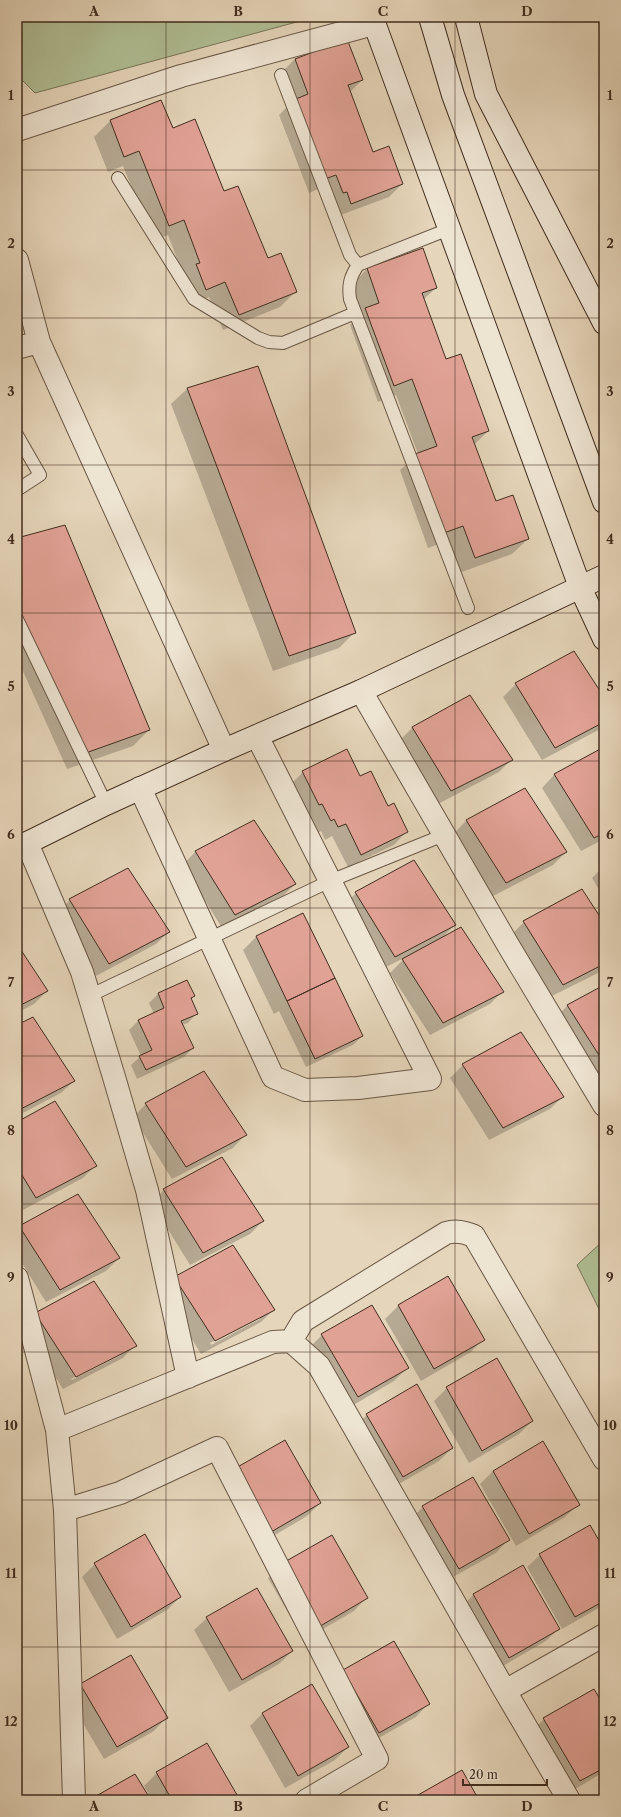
<svg xmlns="http://www.w3.org/2000/svg" width="621" height="1817" viewBox="0 0 621 1817" font-family="'Libre Caslon Text',serif">
	<rect width="100%" height="100%" fill="#e5d5ba"/>
	<filter id="stains"><feTurbulence type="fractalNoise" baseFrequency=".005" numOctaves="4"/><feColorMatrix values="0 0 0 0 .2 0 0 0 0 .09 0 0 0 0 .02 0 0 0 .5 -.17"/></filter>
	<radialGradient id="worn" r=".72"><stop offset=".6" stop-color="#630" stop-opacity="0"/><stop offset="1" stop-color="#630" stop-opacity=".3"/></radialGradient>
	<path fill="#b0be94" stroke="#78765a" d="M 17,17 L 315,17 L 35,93 L 20,78 L 17,67 Z
		M 604,1240 L 604,1319 L 577,1265 Z"/>
	<path fill="#0003" fill-rule="evenodd" d="M 295,59 L 362,80 L 350,92 L 373,154 L 402,184 L 389,197 L 338,216 L 323,187 L 309,193 L 279,115 L 292,102 L 282,72 Z
		M 161,101 L 172,129 L 223,193 L 267,260 L 296,291 L 280,307 L 223,330 L 209,297 L 190,305 L 180,281 L 184,277 L 168,235 L 153,241 L 123,166 L 108,172 L 94,137 L 110,121 Z
		M 422,249 L 436,288 L 423,300 L 445,360 L 488,431 L 474,445 L 495,503 L 528,539 L 512,554 L 459,573 L 447,541 L 428,548 L 400,470 L 418,454 L 396,395 L 378,402 L 350,325 L 362,313 L 351,285 L 367,269 Z
		M 187,389 L 355,632 L 339,648 L 273,671 L 171,404 Z
		M 17,539 L 149,730 L 133,746 L 67,769 L 17,658 Z
		M 516,684 L 604,699 L 604,727 L 542,760 L 503,697 Z
		M 470,697 L 512,759 L 499,772 L 438,804 L 399,741 L 412,728 Z
		M 604,749 L 604,839 L 581,851 L 542,788 L 554,775 Z
		M 303,772 L 360,778 L 406,832 L 394,845 L 348,867 L 332,836 L 325,840 L 321,831 L 318,833 L 290,785 Z
		M 467,820 L 566,852 L 553,865 L 493,896 L 454,833 Z
		M 254,821 L 295,884 L 282,897 L 222,928 L 183,865 L 195,852 Z
		M 414,862 L 455,925 L 441,939 L 503,991 L 490,1004 L 430,1035 L 390,973 L 406,957 L 382,969 L 343,906 L 356,893 Z
		M 604,866 L 604,898 L 592,878 Z
		M 581,891 L 604,925 L 604,970 L 550,997 L 511,935 L 524,922 Z
		M 70,900 L 169,932 L 156,944 L 96,976 L 57,913 Z
		M 303,914 L 362,1036 L 353,1045 L 306,1067 L 279,1011 L 274,1014 L 243,950 L 256,937 Z
		M 17,945 L 47,991 L 34,1004 L 17,1013 Z
		M 186,981 L 194,996 L 191,999 L 197,1013 L 188,1023 L 182,1025 L 193,1048 L 184,1057 L 137,1079 L 131,1065 L 141,1056 L 129,1030 L 138,1021 L 154,1014 L 149,1003 L 158,994 Z
		M 604,986 L 604,1076 L 594,1081 L 555,1018 L 568,1005 Z
		M 17,1026 L 74,1081 L 61,1093 L 17,1116 Z
		M 463,1065 L 562,1097 L 550,1109 L 489,1140 L 450,1078 Z
		M 146,1104 L 245,1135 L 233,1148 L 172,1179 L 133,1117 Z
		M 17,1123 L 96,1165 L 83,1178 L 23,1210 L 17,1200 Z
		M 164,1190 L 263,1221 L 250,1234 L 190,1265 L 151,1202 Z
		M 20,1227 L 119,1258 L 106,1271 L 46,1302 L 17,1255 L 17,1230 Z
		M 175,1278 L 274,1309 L 261,1322 L 201,1354 L 162,1291 ZM 260,1317 L 260,1319 L 211,1345 L 210,1343 Z
		M 448,1278 L 483,1339 L 471,1352 L 421,1381 L 385,1319 L 398,1306 Z
		M 36,1314 L 135,1345 L 123,1358 L 63,1389 L 23,1327 ZM 121,1353 L 121,1355 L 72,1380 L 71,1379 Z
		M 322,1335 L 407,1368 L 394,1381 L 345,1410 L 309,1348 Z
		M 447,1388 L 532,1421 L 519,1434 L 469,1463 L 434,1401 Z
		M 367,1415 L 452,1448 L 439,1461 L 390,1489 L 354,1427 Z
		M 543,1443 L 578,1504 L 565,1517 L 516,1546 L 480,1484 L 493,1471 Z
		M 235,1470 L 320,1503 L 307,1516 L 258,1545 L 222,1483 Z
		M 423,1507 L 508,1540 L 496,1553 L 446,1581 L 410,1520 Z
		M 604,1551 L 604,1605 L 562,1629 L 527,1567 L 540,1555 Z
		M 95,1564 L 180,1597 L 167,1610 L 117,1639 L 82,1577 Z
		M 281,1565 L 366,1598 L 354,1611 L 304,1640 L 268,1578 Z
		M 523,1567 L 559,1628 L 546,1641 L 496,1670 L 461,1608 L 473,1595 Z
		M 207,1618 L 292,1651 L 279,1664 L 229,1692 L 194,1630 Z
		M 343,1671 L 428,1704 L 416,1717 L 366,1745 Z
		M 81,1685 L 166,1718 L 154,1731 L 104,1759 L 68,1698 Z
		M 604,1708 L 604,1772 L 567,1794 L 531,1732 L 544,1719 Z
		M 262,1714 L 348,1747 L 335,1760 L 285,1788 L 250,1726 Z
		M 157,1773 L 238,1800 L 152,1800 L 144,1786 Z"/>
	<path fill="#e1a296" stroke="#412e1f" d="M 347,39 L 363,80 L 348,85 L 373,152 L 389,146 L 403,184 L 351,204 L 347,192 L 343,193 L 336,175 L 322,180 L 291,101 L 308,94 L 295,59 Z
		M 161,100 L 173,128 L 195,119 L 224,191 L 238,186 L 268,258 L 281,253 L 297,292 L 239,315 L 225,282 L 206,290 L 196,264 L 200,263 L 184,220 L 169,226 L 139,151 L 124,157 L 110,120 Z
		M 423,248 L 437,288 L 422,293 L 446,359 L 461,354 L 489,431 L 472,437 L 496,501 L 513,495 L 529,539 L 475,558 L 463,526 L 444,533 L 415,454 L 437,446 L 412,379 L 394,386 L 365,308 L 379,303 L 367,268 Z
		M 258,366 L 356,633 L 289,656 L 187,388 Z
		M 65,525 L 150,730 L 83,754 L 17,607 L 17,538 Z
		M 574,651 L 604,697 L 604,722 L 555,748 L 515,683 Z
		M 470,695 L 513,760 L 451,791 L 412,727 Z
		M 604,747 L 604,833 L 594,838 L 554,774 Z
		M 347,749 L 360,776 L 371,771 L 388,806 L 394,803 L 408,832 L 361,855 L 346,824 L 338,827 L 334,819 L 331,821 L 322,804 L 319,805 L 302,771 Z
		M 525,788 L 567,852 L 506,883 L 466,820 Z
		M 254,820 L 296,884 L 235,915 L 195,851 Z
		M 414,860 L 456,925 L 395,957 L 355,892 Z
		M 128,868 L 170,932 L 109,964 L 69,899 Z
		M 582,889 L 604,923 L 604,964 L 563,985 L 523,921 Z
		M 303,913 L 335,978 L 287,1001 L 256,936 Z
		M 461,927 L 504,992 L 443,1023 L 402,959 Z
		M 17,944 L 48,991 L 17,1007 Z
		M 335,978 L 363,1036 L 315,1059 L 287,1001 Z
		M 187,980 L 195,996 L 191,998 L 198,1014 L 181,1021 L 194,1048 L 146,1070 L 139,1056 L 152,1050 L 138,1020 L 164,1008 L 158,993 Z
		M 604,985 L 604,1063 L 567,1005 Z
		M 33,1017 L 75,1081 L 17,1111 L 17,1025 Z
		M 521,1032 L 564,1097 L 503,1128 L 462,1064 Z
		M 204,1071 L 247,1135 L 186,1167 L 145,1103 Z
		M 55,1101 L 97,1166 L 36,1198 L 17,1167 L 17,1122 Z
		M 222,1157 L 264,1221 L 203,1253 L 163,1189 Z
		M 78,1194 L 120,1258 L 60,1290 L 19,1226 Z
		M 233,1245 L 275,1310 L 215,1341 L 174,1277 Z
		M 448,1276 L 485,1340 L 434,1369 L 398,1305 Z
		M 94,1281 L 137,1346 L 76,1377 L 35,1313 Z
		M 372,1305 L 409,1368 L 358,1397 L 321,1334 Z
		M 497,1358 L 533,1421 L 482,1451 L 446,1387 Z
		M 417,1384 L 453,1448 L 403,1477 L 366,1414 Z
		M 285,1440 L 321,1503 L 271,1532 L 234,1469 Z
		M 543,1441 L 580,1505 L 529,1534 L 493,1471 Z
		M 473,1477 L 510,1540 L 459,1569 L 422,1506 Z
		M 590,1525 L 604,1549 L 604,1601 L 575,1617 L 539,1554 Z
		M 145,1534 L 181,1597 L 131,1627 L 94,1563 Z
		M 332,1535 L 368,1598 L 317,1628 L 281,1564 Z
		M 523,1565 L 560,1629 L 509,1658 L 473,1594 Z
		M 257,1588 L 293,1651 L 242,1680 L 206,1617 Z
		M 394,1641 L 430,1704 L 379,1733 L 343,1670 Z
		M 131,1655 L 168,1718 L 117,1747 L 80,1684 Z
		M 312,1684 L 349,1747 L 298,1776 L 262,1713 Z
		M 594,1689 L 604,1706 L 604,1768 L 580,1781 L 543,1718 Z
		M 207,1743 L 240,1800 L 172,1800 L 156,1772 Z
		M 462,1770 L 479,1800 L 411,1800 L 411,1799 Z
		M 135,1774 L 151,1800 L 89,1800 Z"/>
	<g fill="none" stroke-linecap="round" stroke-linejoin="round">
		<g stroke="#6a5846" stroke-width="14">
			<path id="lane" d="M 281,75 L 350,255 L 358,265
				M 118,178 L 194,299 L 258,338 L 269,342 L 283,343 L 355,313
				M 449,229 L 358,265 C 350,277 348,285 350,299 L 468,608
				M 17,435 L 40,475 L 17,490
				M 17,619 L 106,804
				M 89,996 L 330,881 L 444,835"/>
		</g>
		<g stroke="#6a5846" stroke-width="24">
			<path id="street" d="M 17,130 L 181,76 L 374,24
				M 17,260 L 39,342 L 224,750
				M 17,348 L 39,342
				M 361,691 L 508,945 L 604,1105
				M 140,788 L 273,1077 L 305,1090 L 358,1088 L 430,1079 L 257,736
				M 27,843 L 82,972 L 114,1077 L 147,1190 L 188,1377
				M 17,1278 L 57,1430 L 65,1510 L 74,1800
				M 291,1341 L 303,1321 L 446,1233 C 456,1230 464,1232 474,1236 L 604,1459
				M 57,1430 L 273,1342 L 291,1341 L 319,1366 L 505,1691 L 569,1800
				M 65,1510 L 120,1493 L 217,1448 L 377,1759 L 307,1800
				M 505,1691 L 604,1635"/>
		</g>
		<g stroke="#412e1f" stroke-width="24">
			<path id="secondary" d="M 372,17 L 580,587 L 604,639
				M 430,17 L 453,95 L 604,502
				M 466,17 L 486,94 L 604,323
				M 17,848 L 106,804 L 224,750 L 361,691 L 604,576"/>
		</g>
		<use href="#lane" stroke="#eee4d2" stroke-width="12"/>
		<use href="#street" stroke="#eee4d2" stroke-width="22"/>
		<use href="#secondary" stroke="#eee4d2" stroke-width="22"/>
	</g>
	<path fill="none" stroke="#412e1f" stroke-width="1" stroke-opacity="0.55" d="M 166,17 L 166,1800M 310,17 L 310,1800M 455,17 L 455,1800M 17,170 L 604,170M 17,318 L 604,318M 17,465 L 604,465M 17,613 L 604,613M 17,761 L 604,761M 17,908 L 604,908M 17,1056 L 604,1056M 17,1204 L 604,1204M 17,1352 L 604,1352M 17,1500 L 604,1500M 17,1647 L 604,1647"/>
	<rect width="621" height="1817" fill="none" stroke="#e5d5ba" stroke-width="44"/>
	<path d="M463 1779v6h84v-6" fill="none" stroke="#412e1f" stroke-width="2"/>
	<text x="469" y="1779" font-size="12" fill="#412e1f" stroke="#eee4d2" stroke-width="3" paint-order="stroke">20 m</text>
	<rect x="22" y="22" width="577" height="1773" fill="none" stroke="#412e1f" stroke-width="1.5"/>
	<g font-size="13" text-anchor="middle" font-weight="bold" fill="#412e1f">
		<text x="94" y="16">A</text>
		<text x="238" y="16">B</text>
		<text x="383" y="16">C</text>
		<text x="527" y="16">D</text>
		<text x="11" y="100">1</text>
		<text x="610" y="100">1</text>
		<text x="11" y="248">2</text>
		<text x="610" y="248">2</text>
		<text x="11" y="396">3</text>
		<text x="610" y="396">3</text>
		<text x="11" y="544">4</text>
		<text x="610" y="544">4</text>
		<text x="11" y="691">5</text>
		<text x="610" y="691">5</text>
		<text x="11" y="839">6</text>
		<text x="610" y="839">6</text>
		<text x="11" y="987">7</text>
		<text x="610" y="987">7</text>
		<text x="11" y="1135">8</text>
		<text x="610" y="1135">8</text>
		<text x="11" y="1282">9</text>
		<text x="610" y="1282">9</text>
		<text x="11" y="1430">10</text>
		<text x="610" y="1430">10</text>
		<text x="11" y="1578">11</text>
		<text x="610" y="1578">11</text>
		<text x="11" y="1726">12</text>
		<text x="610" y="1726">12</text>
		<text x="94" y="1811">A</text>
		<text x="238" y="1811">B</text>
		<text x="383" y="1811">C</text>
		<text x="527" y="1811">D</text>
	</g>
	<rect width="100%" height="100%" filter="url(#stains)"/>
	<rect width="100%" height="100%" fill="url(#worn)"/>
</svg>
